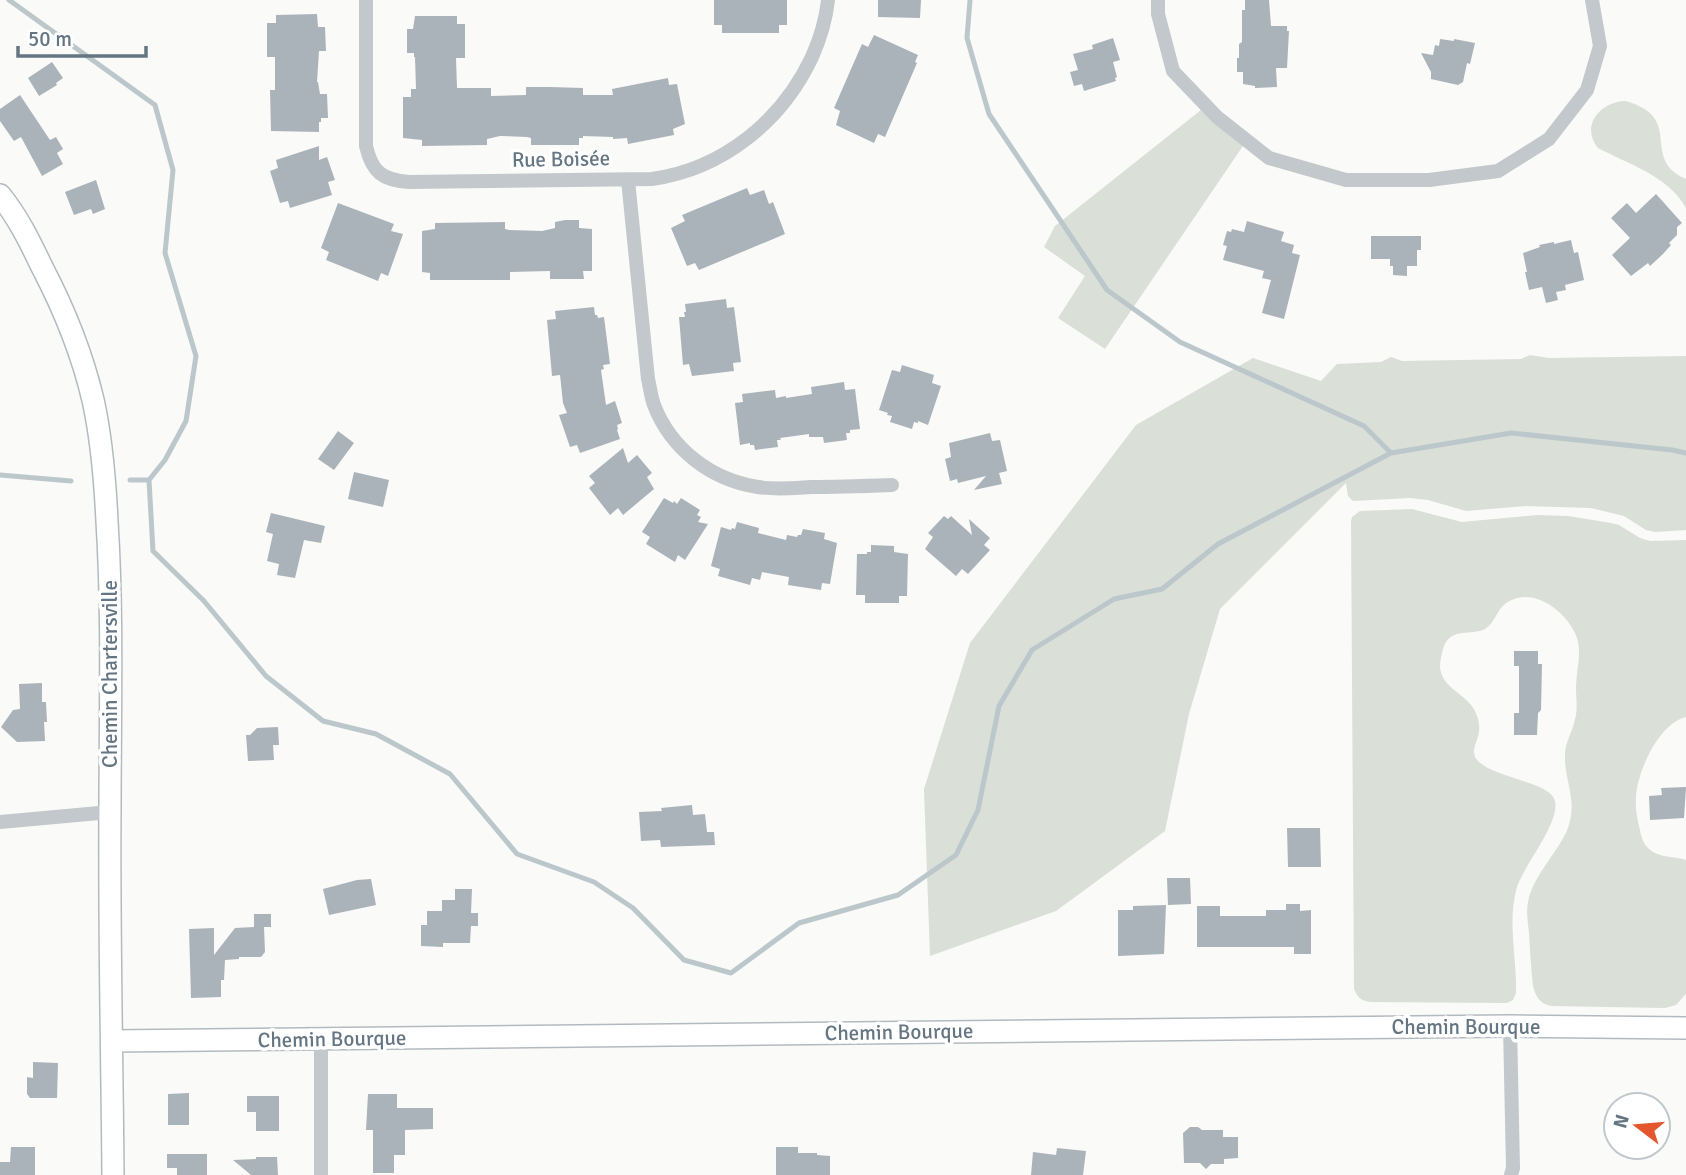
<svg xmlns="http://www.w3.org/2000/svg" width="1686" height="1175" viewBox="0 0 1686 1175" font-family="Signika,sans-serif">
	<rect width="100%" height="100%" fill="#fafaf8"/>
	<path fill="#dadfd7" d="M 1625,101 C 1686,117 1639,159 1686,179 L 1686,208 C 1669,176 1628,164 1598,148 C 1580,126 1600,102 1625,101 Z
		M 1206,106 L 1247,140 L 1105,349 L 1058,318 L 1085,276 L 1044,247 L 1055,226 Z
		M 1530,355 L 1549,358 L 1686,356 L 1686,530 L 1655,532 L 1646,530 L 1624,516 L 1591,508 L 1526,506 L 1466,511 L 1428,500 L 1410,498 L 1353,501 L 1348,496 L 1346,483 L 1220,609 L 1189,714 L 1165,831 L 1056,911 L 930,956 L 924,789 L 970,643 L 1136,425 L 1253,358 L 1321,381 L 1337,364 L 1381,362 L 1391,357 L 1402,361 L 1521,359 Z
		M 1412,509 L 1462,522 L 1537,515 L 1568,516 L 1611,523 L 1619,525 L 1640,538 L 1650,541 L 1686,540 L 1686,717 C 1659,723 1637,772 1636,797 C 1635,808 1637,819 1640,830 C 1641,837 1644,845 1649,849 C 1659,858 1674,856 1686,860 L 1686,994 L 1676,1005 L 1665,1008 L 1551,1006 C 1539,1003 1536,997 1533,986 C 1531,968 1530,951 1529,933 C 1528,923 1526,912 1528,902 C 1533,875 1558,853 1568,828 C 1578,799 1564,781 1565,755 C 1565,742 1573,731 1575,719 C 1578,709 1576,699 1576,688 C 1576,668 1584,650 1574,631 C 1562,608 1530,585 1505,604 C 1496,611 1495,623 1485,629 C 1471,636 1452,627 1444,646 C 1442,652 1440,660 1440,667 C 1442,689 1466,693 1475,711 C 1478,717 1480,725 1479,731 C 1478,742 1469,752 1478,761 C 1494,778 1551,782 1555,801 C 1560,823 1524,865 1517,887 C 1507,921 1517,958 1516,993 L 1513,1000 L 1507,1003 L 1371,1002 C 1361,1001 1358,998 1354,989 L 1351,521 L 1352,517 L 1360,511 Z"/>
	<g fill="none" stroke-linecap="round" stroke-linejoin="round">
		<path stroke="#bbc7cb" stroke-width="5" d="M 9,0 L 155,105 L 173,170 L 165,253 L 196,356 L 186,421 L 165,460 L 149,480 L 153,551 L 204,601 L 266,676 L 323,721 L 376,734 L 450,774 L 517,854 L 594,882 L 633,908 L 684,960 L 731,973 L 799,923 L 898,895 L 956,855 L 978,810 L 999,706 L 1032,650 L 1114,599 L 1162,589 L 1218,544 L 1391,453 L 1511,433 L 1672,450 L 1686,453
			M 970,0 L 967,38 L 989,114 L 1107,290 L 1180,342 L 1364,426 L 1391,453
			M 0,475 L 71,481
			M 130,480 L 149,480"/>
	</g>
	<path fill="#aab3b9" d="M 714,0 L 787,0 L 787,25 L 779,25 L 779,33 L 722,33 L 722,25 L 714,25 Z
		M 878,0 L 921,0 L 920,18 L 878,17 Z
		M 1245,0 L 1269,0 L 1271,26 L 1287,26 L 1287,31 L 1289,31 L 1287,68 L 1276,68 L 1277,87 L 1255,88 L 1255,86 L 1243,84 L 1243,72 L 1237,72 L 1237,58 L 1239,58 L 1239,44 L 1242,42 L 1242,10 L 1245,10 Z
		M 317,14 L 318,27 L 325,27 L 326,51 L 319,51 L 317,82 L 318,82 L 320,94 L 327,94 L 328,118 L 321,118 L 321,122 L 319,122 L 319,132 L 271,131 L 270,90 L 275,90 L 275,57 L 267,57 L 267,23 L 276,23 L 276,15 Z
		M 415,16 L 457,16 L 457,24 L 465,24 L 465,58 L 456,58 L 457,88 L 491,88 L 491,96 L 526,95 L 526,87 L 550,87 L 583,88 L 583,95 L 613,95 L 612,89 L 668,78 L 669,85 L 677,84 L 685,124 L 673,129 L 674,135 L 628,144 L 627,138 L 613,139 L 613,137 L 583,136 L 583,138 L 579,138 L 579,145 L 531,145 L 531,138 L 527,137 L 500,136 L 487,139 L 487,145 L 422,146 L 422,140 L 403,138 L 403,97 L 411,97 L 411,89 L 416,89 L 415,57 L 414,57 L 414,53 L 407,53 L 407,29 L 413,29 Z
		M 874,35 L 918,55 L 915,62 L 917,63 L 885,137 L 878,134 L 874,143 L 836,125 L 840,111 L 834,108 L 862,44 L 868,47 Z
		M 1113,38 L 1120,60 L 1113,62 L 1117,77 L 1115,78 L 1116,81 L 1084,91 L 1082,84 L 1074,86 L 1070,72 L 1078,70 L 1073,54 L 1093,49 L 1092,45 Z
		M 1440,39 L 1454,41 L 1454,39 L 1475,43 L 1470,64 L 1467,63 L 1463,82 L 1458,85 L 1431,79 L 1431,72 L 1421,53 L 1433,55 L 1435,45 L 1439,46 Z
		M 52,62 L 63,78 L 56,83 L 57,85 L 39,96 L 28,78 Z
		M 20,95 L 50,140 L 56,137 L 63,149 L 57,153 L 63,164 L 42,176 L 21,137 L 14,141 L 0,121 L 0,109 Z
		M 319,146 L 319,160 L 327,157 L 335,180 L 328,182 L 332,195 L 290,208 L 288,201 L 280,203 L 270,171 L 278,168 L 276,160 Z
		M 96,180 L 105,209 L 93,214 L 91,209 L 74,215 L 65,192 Z
		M 747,188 L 750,195 L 764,190 L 769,204 L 773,202 L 785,234 L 699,270 L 695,263 L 687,266 L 671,228 L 685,221 L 682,215 Z
		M 1656,194 L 1682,223 L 1677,227 L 1677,235 L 1669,243 L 1671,245 L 1663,254 L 1650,266 L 1648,263 L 1631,276 L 1612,255 L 1630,238 L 1611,218 L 1627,203 L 1636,213 Z
		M 338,203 L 394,224 L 391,231 L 403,234 L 388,276 L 381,273 L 378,281 L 326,260 L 329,252 L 321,248 Z
		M 565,220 L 579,220 L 579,228 L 592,229 L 592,271 L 583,271 L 584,279 L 550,279 L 550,271 L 510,272 L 510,280 L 430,280 L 430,273 L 422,272 L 422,231 L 435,229 L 435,223 L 505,222 L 505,229 L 509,230 L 542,231 L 555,228 L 555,222 Z
		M 1247,221 L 1284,232 L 1281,241 L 1294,245 L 1292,253 L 1300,255 L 1284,319 L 1262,313 L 1271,280 L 1262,278 L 1264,271 L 1223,260 L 1227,246 L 1223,245 L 1227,231 L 1231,232 L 1232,229 L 1244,232 Z
		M 1371,236 L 1421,236 L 1421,250 L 1417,250 L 1417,266 L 1407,266 L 1407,276 L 1393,275 L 1393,266 L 1390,266 L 1390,259 L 1371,259 Z
		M 1571,240 L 1574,253 L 1578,252 L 1584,280 L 1565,285 L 1566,290 L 1556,292 L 1558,300 L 1546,303 L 1542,287 L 1529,290 L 1525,272 L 1527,272 L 1523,253 L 1540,247 L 1539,245 L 1554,242 L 1554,244 Z
		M 726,299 L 727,308 L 734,307 L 741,362 L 733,363 L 734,371 L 692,376 L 689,364 L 683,365 L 679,317 L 685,317 L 684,312 L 686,312 L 685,304 Z
		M 594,307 L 595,315 L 597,315 L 598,318 L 604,317 L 610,364 L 603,365 L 604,369 L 601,370 L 606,405 L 615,401 L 622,423 L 617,425 L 618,429 L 617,430 L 620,439 L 580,453 L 577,445 L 570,447 L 559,415 L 567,413 L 563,403 L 560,375 L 552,376 L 547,320 L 556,319 L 555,311 Z
		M 902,365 L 934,375 L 932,383 L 941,386 L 928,425 L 918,421 L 918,423 L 914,422 L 912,429 L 890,422 L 892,416 L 887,415 L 888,413 L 879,410 L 892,370 L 900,372 Z
		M 844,382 L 845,390 L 855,389 L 860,429 L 850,430 L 850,433 L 846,433 L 847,440 L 824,443 L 823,437 L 809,437 L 809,434 L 780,438 L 781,440 L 777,440 L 778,447 L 755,450 L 754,445 L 750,445 L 750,443 L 740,445 L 735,403 L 743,402 L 742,394 L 775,390 L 776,398 L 786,396 L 786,398 L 812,394 L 811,387 Z
		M 338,431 L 354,443 L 334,470 L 318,459 Z
		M 990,433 L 992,441 L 1000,440 L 1007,471 L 999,473 L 1002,484 L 974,490 L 986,476 L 958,483 L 957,479 L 950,481 L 945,459 L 951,457 L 949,443 Z
		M 623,448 L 628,463 L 637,455 L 652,473 L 647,477 L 654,489 L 623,515 L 618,508 L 610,515 L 589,488 L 595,483 L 589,476 Z
		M 354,472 L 389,480 L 383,507 L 348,499 Z
		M 664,498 L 673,503 L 674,501 L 677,504 L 681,498 L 700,510 L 697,515 L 701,517 L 698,522 L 708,524 L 685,560 L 678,555 L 675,562 L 646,544 L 650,537 L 642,532 Z
		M 271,513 L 325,526 L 321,543 L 304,540 L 295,578 L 277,575 L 279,564 L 267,561 L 273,534 L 266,532 Z
		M 944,516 L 948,519 L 951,516 L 972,535 L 969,519 L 990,538 L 984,545 L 990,550 L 968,574 L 962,569 L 956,576 L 925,549 L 933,537 L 928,533 Z
		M 737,522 L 759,528 L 758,533 L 786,540 L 787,535 L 797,537 L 798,535 L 801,535 L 803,529 L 825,533 L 824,539 L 837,543 L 830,584 L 822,583 L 821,590 L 788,585 L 789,577 L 762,572 L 760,580 L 752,578 L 750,585 L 718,576 L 720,569 L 711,566 L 721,527 L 731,530 L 732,528 L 735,529 Z
		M 871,545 L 894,546 L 894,552 L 908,554 L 907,596 L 899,596 L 899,603 L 865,603 L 865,595 L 856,595 L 857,554 L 867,554 L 867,552 L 871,552 Z
		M 1514,651 L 1538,651 L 1538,664 L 1542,664 L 1541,710 L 1538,713 L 1537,735 L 1514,735 L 1514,713 L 1519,713 L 1519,666 L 1514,666 Z
		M 42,683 L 42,702 L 46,702 L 47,722 L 44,722 L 45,741 L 17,742 L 1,727 L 13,710 L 20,709 L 19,684 Z
		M 278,727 L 279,745 L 273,745 L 274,760 L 248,761 L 246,735 L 250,735 L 257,728 Z
		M 1686,787 L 1684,818 L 1650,820 L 1649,796 L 1662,795 L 1661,788 Z
		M 692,805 L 693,815 L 705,814 L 707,832 L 714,832 L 715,845 L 661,847 L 660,840 L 641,841 L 639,812 L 662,811 L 661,808 Z
		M 1287,828 L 1320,828 L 1321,867 L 1288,867 Z
		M 1167,878 L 1190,878 L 1191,904 L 1168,905 Z
		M 371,879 L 376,905 L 329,915 L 323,889 L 357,880 Z
		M 455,889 L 472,889 L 471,913 L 478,913 L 478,926 L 471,926 L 470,943 L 443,943 L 443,947 L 421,946 L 421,925 L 427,925 L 427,911 L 442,911 L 442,900 L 455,900 Z
		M 1286,904 L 1300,904 L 1300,911 L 1311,910 L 1311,954 L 1294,954 L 1294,947 L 1197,947 L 1197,906 L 1220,906 L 1220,916 L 1266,916 L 1266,910 L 1286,910 Z
		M 1166,905 L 1164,954 L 1118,956 L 1118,910 L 1133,910 L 1133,906 Z
		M 254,914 L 271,914 L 271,927 L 264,927 L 265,952 L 261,957 L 239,957 L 239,959 L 225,960 L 224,980 L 221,980 L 221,997 L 191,998 L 189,929 L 214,928 L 214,955 L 235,928 L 254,927 Z
		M 33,1062 L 58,1063 L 57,1098 L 30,1098 L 27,1094 L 27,1077 L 33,1078 Z
		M 189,1093 L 189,1125 L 168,1125 L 168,1094 Z
		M 368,1094 L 397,1094 L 397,1108 L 433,1108 L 433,1129 L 405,1130 L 405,1155 L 394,1155 L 394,1173 L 373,1173 L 373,1130 L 366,1130 Z
		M 247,1096 L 279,1096 L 279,1131 L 256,1131 L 256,1112 L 247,1112 Z
		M 1190,1127 L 1198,1127 L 1202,1130 L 1223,1130 L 1223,1137 L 1238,1137 L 1238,1158 L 1224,1159 L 1224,1164 L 1211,1164 L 1206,1169 L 1200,1163 L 1184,1163 L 1183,1133 Z
		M 11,1147 L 35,1147 L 35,1175 L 0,1175 L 0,1162 L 10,1162 Z
		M 776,1147 L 798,1147 L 798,1153 L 817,1153 L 817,1155 L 830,1156 L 830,1175 L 776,1175 Z
		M 1057,1148 L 1086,1151 L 1083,1175 L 1031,1175 L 1033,1152 L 1056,1155 Z
		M 167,1154 L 207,1154 L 207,1175 L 177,1175 L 177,1168 L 167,1168 Z
		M 256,1157 L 277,1157 L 278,1175 L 251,1175 L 233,1160 L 256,1159 Z"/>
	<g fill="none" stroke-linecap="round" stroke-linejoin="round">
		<g stroke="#b3babf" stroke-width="24">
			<path id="secondary" d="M 0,195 C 18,217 30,242 42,267 C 65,311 82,353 93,400 C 102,440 105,480 107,521 C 113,617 110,714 110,811 C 109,932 112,1054 113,1175
				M 112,1041 L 1510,1026 L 1686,1028"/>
		</g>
		<path stroke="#c3c8cc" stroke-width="14" d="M 366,0 L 366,146 C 372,172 382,180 409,182 L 652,179 C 723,169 782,121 812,57 C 820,39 826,19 828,0
			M 1158,0 L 1158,14 L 1173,71 L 1217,117 L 1269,158 L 1346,180 L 1429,180 L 1498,171 L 1549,139 L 1587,90 L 1600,46 L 1592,0
			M 628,180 L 648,379 C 650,387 651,397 654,405 C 671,449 711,480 758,487 C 775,490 794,488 811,487 C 838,487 865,486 892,485
			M 0,822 L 110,812
			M 1510,1026 L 1513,1168 L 1511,1175
			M 321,1175 L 321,1039"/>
		<use href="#secondary" stroke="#fff" stroke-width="21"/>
	</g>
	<g text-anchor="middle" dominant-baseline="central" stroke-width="7" stroke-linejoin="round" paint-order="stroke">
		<g font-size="21" fill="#657683" stroke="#fff">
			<text transform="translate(561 159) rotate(-1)">Rue Boisée</text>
			<text transform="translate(110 674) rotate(-90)">Chemin Chartersville</text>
			<text x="1466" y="1027">Chemin Bourque</text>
			<text transform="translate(899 1032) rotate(-1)">Chemin Bourque</text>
			<text transform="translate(332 1039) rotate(-1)">Chemin Bourque</text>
		</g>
	</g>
	<g transform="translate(1637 1126) rotate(286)"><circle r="33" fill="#ffffff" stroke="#c1c8cd" stroke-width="2"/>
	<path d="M0-5L12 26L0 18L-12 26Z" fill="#e4572e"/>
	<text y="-10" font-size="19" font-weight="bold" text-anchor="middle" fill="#657683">N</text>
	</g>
	<path d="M18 46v10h128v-10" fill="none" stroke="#657683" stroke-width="3.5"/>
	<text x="28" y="46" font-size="21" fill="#657683" stroke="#ffffff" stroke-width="5" paint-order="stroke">50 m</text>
</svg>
